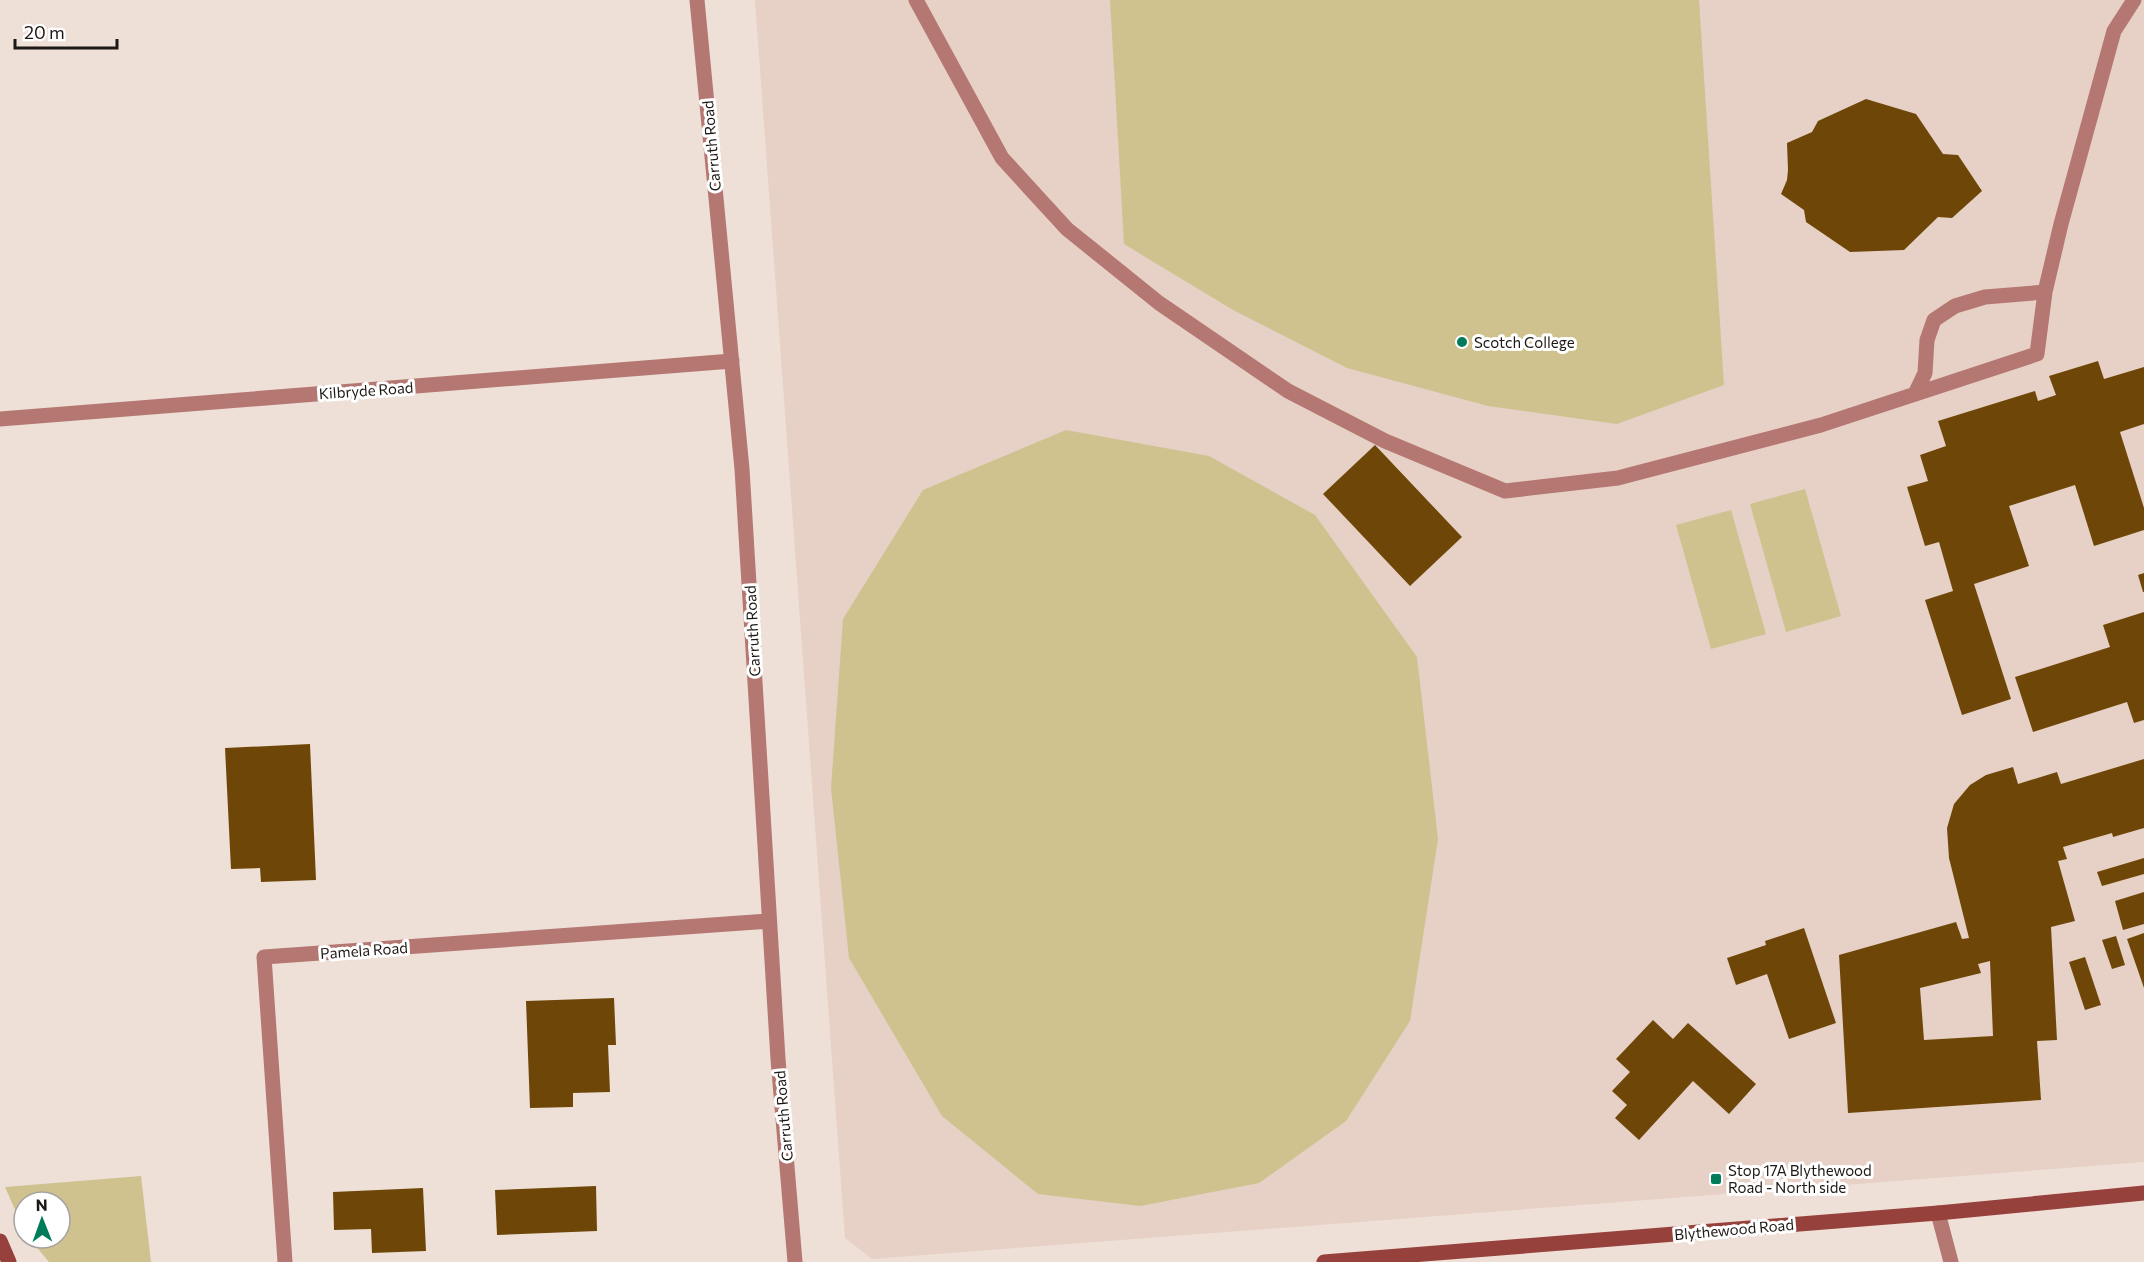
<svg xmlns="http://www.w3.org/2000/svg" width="2144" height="1262" viewBox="0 0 2144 1262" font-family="Commissioner,sans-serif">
	<rect width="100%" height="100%" fill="#eedfd7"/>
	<path fill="#e7d0c5" d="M 755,0 L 2144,0 L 2144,1162 L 872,1259 L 845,1238 Z"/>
	<path fill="#cfc28f" d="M 1110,0 L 1699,0 L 1724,385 L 1617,424 L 1488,406 L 1347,368 L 1233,310 L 1124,244 Z
		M 1066,430 L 1209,456 L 1315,515 L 1417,657 L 1438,839 L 1410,1021 L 1346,1121 L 1259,1183 L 1140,1206 L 1038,1194 L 942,1116 L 849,958 L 831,788 L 843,619 L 923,490 Z
		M 1805,489 L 1841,616 L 1786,632 L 1750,504 Z
		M 1731,510 L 1766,634 L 1711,649 L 1676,525 Z
		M 141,1176 L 151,1262 L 49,1262 L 29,1238 L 60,1238 L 60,1202 L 24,1202 L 24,1230 L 5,1187 Z"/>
	<path fill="#6e4708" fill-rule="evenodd" d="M 1866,99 L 1916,114 L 1943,154 L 1958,155 L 1982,191 L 1952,218 L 1938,217 L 1904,250 L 1850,252 L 1806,222 L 1804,210 L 1781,194 L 1787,180 L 1788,170 L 1787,143 L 1812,132 L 1818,121 Z
		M 2098,361 L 2104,379 L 2144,367 L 2144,424 L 2120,432 L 2144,508 L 2144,530 L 2094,546 L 2075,485 L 2009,506 L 2029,566 L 1974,584 L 2011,699 L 1962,715 L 1925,600 L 1953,591 L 1939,542 L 1925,546 L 1907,487 L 1928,481 L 1920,455 L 1946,446 L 1938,421 L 2035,391 L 2038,401 L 2056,395 L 2049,376 Z
		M 1375,445 L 1462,537 L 1410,586 L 1323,494 Z
		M 2144,573 L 2144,592 L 2143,592 L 2138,575 Z
		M 2144,612 L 2144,720 L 2134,723 L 2127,702 L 2033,732 L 2015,677 L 2110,647 L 2103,625 Z
		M 310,744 L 316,880 L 261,882 L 260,868 L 231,869 L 225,748 Z
		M 2144,759 L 2144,828 L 2113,837 L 2112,833 L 2063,847 L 2067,859 L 2058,861 L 2075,921 L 2051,927 L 2057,1040 L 2037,1041 L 2041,1100 L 1848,1113 L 1839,955 L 1956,922 L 1962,939 L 1969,938 L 1949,858 L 1947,828 L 1954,804 L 1970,785 L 1986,775 L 2013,767 L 2018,784 L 2057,772 L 2061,784 ZM 1990,961 L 1993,1036 L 1924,1040 L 1920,988 L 1981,973 L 1978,964 Z
		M 2144,858 L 2144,874 L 2102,886 L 2097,872 Z
		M 2144,892 L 2144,924 L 2123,930 L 2115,901 Z
		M 1804,928 L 1836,1023 L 1789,1039 L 1767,974 L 1736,985 L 1727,958 L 1766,945 L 1765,941 Z
		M 2144,933 L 2144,988 L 2127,939 Z
		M 2116,936 L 2125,965 L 2112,969 L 2102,940 Z
		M 2085,957 L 2101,1005 L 2085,1010 L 2069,962 Z
		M 614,998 L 616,1045 L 608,1045 L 610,1092 L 573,1093 L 573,1107 L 530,1108 L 526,1001 Z
		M 1653,1020 L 1673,1039 L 1688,1023 L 1756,1084 L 1729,1114 L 1693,1081 L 1639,1140 L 1615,1118 L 1627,1105 L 1612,1091 L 1630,1072 L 1616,1059 Z
		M 596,1186 L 597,1231 L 497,1235 L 495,1190 Z
		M 423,1188 L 426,1251 L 372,1253 L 371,1229 L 334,1230 L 333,1192 Z"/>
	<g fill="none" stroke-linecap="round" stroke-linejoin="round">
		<path stroke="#b47772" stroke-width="15" d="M 916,0 L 1002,158 L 1067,229 L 1159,303 L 1288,391 L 1385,441 L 1505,491 L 1618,478 L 1633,474 L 1821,425 L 2037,354 L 2045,292 L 2061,224 L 2114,31 L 2134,0
			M 1915,394 L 1925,373 L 1927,340 L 1934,320 L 1955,306 L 1985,297 L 2045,292"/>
		<path stroke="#b47772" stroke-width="15" d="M 697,0 L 742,469 L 778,1059 L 795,1262
			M 0,419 L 732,361
			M 1938,1213 L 1951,1262
			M 285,1262 L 264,957 L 769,921"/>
		<path stroke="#97413d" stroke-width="15" d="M 0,1241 L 9,1262
			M 1324,1262 L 1938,1213 L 2144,1193"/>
	</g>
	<g fill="#007c5a" stroke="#fff" stroke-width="2">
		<circle cx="1462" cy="342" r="6"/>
		<rect x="1710" y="1173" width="12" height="12" rx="3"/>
	</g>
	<g text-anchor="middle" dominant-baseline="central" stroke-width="6" stroke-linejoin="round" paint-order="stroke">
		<g font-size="15" fill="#1d1815" stroke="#fff">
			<text transform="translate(711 146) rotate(-95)">Carruth Road</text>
			<text transform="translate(366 390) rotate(-4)">Kilbryde Road</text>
			<text transform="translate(752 631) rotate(-93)">Carruth Road</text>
			<text transform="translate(364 950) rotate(-4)">Pamela Road</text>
			<text transform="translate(783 1116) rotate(-95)">Carruth Road</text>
			<text transform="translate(1734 1229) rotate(-5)">Blythewood Road</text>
		</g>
		<g font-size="15" fill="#1d1815" stroke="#fff" text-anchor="start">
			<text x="1474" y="342">Scotch College</text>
			<text x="1728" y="1170">Stop 17A Blythewood<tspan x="1728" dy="17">Road - North side</tspan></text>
		</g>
	</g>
	<g transform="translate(42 1220) rotate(359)"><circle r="28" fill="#ffffff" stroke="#a5a3a1" stroke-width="1.5"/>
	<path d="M0-4.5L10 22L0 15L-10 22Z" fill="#007c5a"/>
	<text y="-9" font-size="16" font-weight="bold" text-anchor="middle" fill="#1d1815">N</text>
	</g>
	<path d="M15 39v9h102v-9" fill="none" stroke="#1d1815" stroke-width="3"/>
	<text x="24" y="39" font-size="18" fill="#1d1815" stroke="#ffffff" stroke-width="4.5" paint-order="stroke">20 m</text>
</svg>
